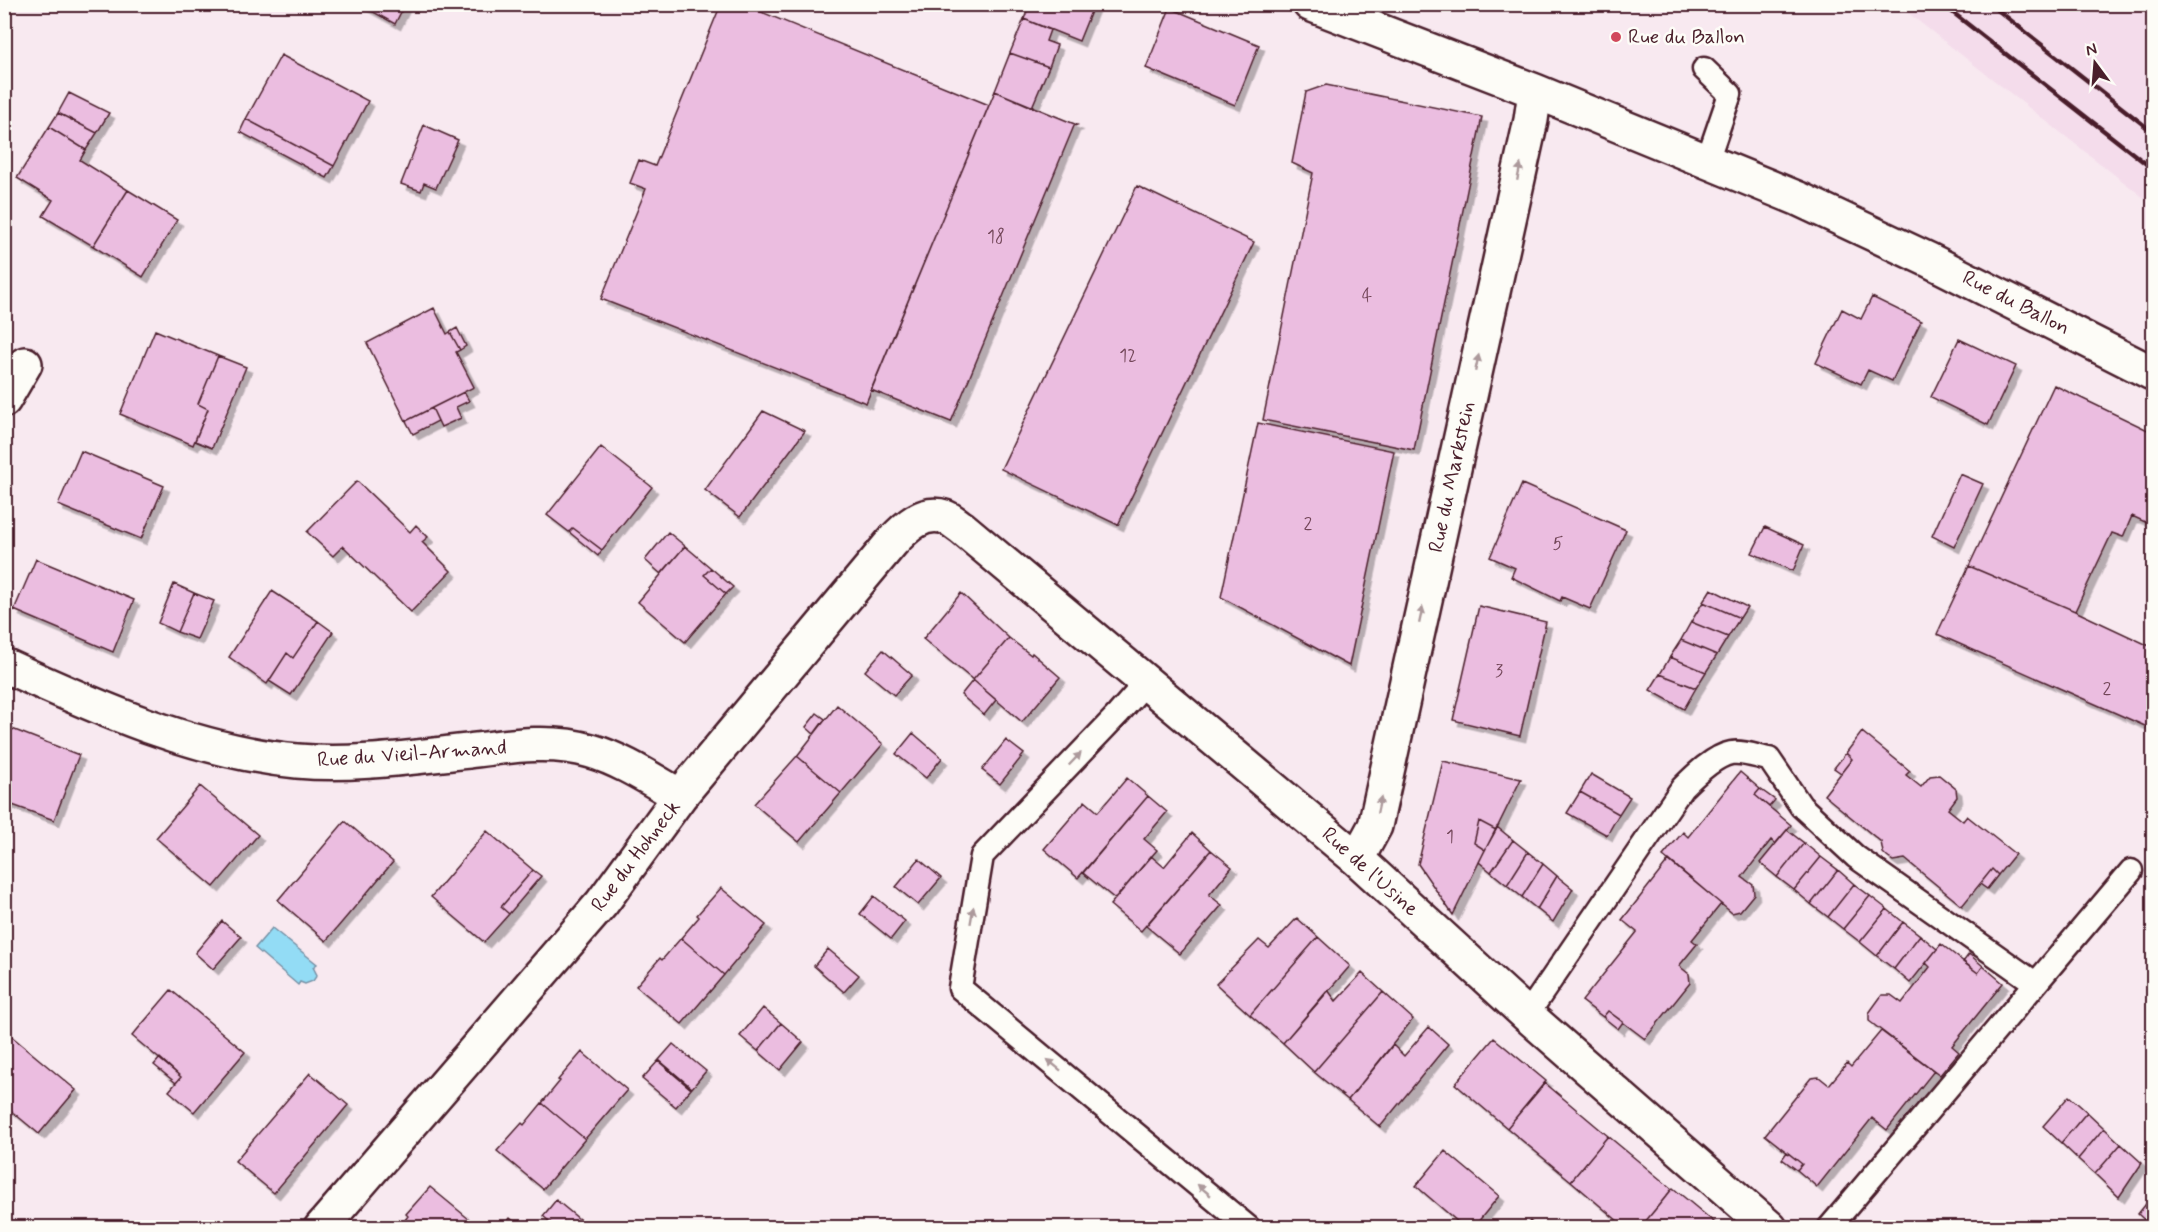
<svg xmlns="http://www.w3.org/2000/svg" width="2158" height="1232" viewBox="0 0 2158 1232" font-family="Mynerve,sans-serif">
	<defs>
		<filter id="shadow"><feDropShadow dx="5.5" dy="5.5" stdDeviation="0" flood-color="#0004"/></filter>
	</defs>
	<rect width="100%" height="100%" fill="#f8e9f0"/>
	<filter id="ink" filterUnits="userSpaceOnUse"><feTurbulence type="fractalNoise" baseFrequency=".0167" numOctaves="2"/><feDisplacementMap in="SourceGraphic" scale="12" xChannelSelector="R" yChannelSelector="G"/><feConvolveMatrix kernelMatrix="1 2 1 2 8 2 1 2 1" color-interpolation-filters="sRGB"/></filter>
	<g filter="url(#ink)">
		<path fill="#f4dceb" d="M 1898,5 L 2135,5 L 2153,21 L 2153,205 Z"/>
		<path fill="#93dcf5" stroke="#7690a4" stroke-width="1.5" d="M 272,928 L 317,964 L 313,967 L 317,975 L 313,981 L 305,984 L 300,982 L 298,985 L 255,948 Z"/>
		<path fill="#ebbde0" stroke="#4a1f2b" stroke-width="1.5" filter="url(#shadow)" d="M 359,4 L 405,4 L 395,24 Z
			M 721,4 L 742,4 L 989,105 L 866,403 L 601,299 L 646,189 L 630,183 L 639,160 L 655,166 Z
			M 1030,4 L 1094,4 L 1079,41 L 1024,19 Z
			M 1170,8 L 1259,45 L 1235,105 L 1146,68 Z
			M 1024,19 L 1050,30 L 1046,41 L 1057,45 L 1049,67 L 1010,53 Z
			M 1010,53 L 1049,67 L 1032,107 L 995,91 Z
			M 281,55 L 368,101 L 334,166 L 246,119 Z
			M 1326,85 L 1482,117 L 1414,450 L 1263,420 L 1313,173 L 1292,163 L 1306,92 Z
			M 995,91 L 1077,125 L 1074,126 L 951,422 L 871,390 Z
			M 69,93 L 109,113 L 97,133 L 58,113 Z
			M 58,113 L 97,133 L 86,150 L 49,127 Z
			M 246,119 L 334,166 L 327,178 L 240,132 Z
			M 424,125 L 458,140 L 436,188 L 424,183 L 421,191 L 401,184 Z
			M 49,127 L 86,150 L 80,160 L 128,190 L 93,246 L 43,216 L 53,200 L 17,178 Z
			M 1137,186 L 1254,242 L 1118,525 L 1001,469 Z
			M 128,190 L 177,220 L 143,277 L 93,246 Z
			M 1872,297 L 1921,321 L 1892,381 L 1868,370 L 1861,384 L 1816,363 L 1842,309 L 1861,319 Z
			M 434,308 L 447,334 L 450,332 L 460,350 L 456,352 L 474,387 L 406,421 L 367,343 Z
			M 457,328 L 466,346 L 460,350 L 450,332 Z
			M 155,330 L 218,356 L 198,404 L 208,409 L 193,445 L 120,414 Z
			M 1959,339 L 2016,366 L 1988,425 L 1931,397 Z
			M 218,356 L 246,367 L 212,448 L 195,441 L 208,409 L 198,404 Z
			M 2054,385 L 2154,433 L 2154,526 L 2132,516 L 2123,537 L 2112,533 L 2075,611 L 1969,566 Z
			M 464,392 L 469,401 L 456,407 L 461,418 L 441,427 L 432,408 Z
			M 432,408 L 438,421 L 413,434 L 406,421 Z
			M 763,411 L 805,431 L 740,517 L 705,490 Z
			M 1258,423 L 1394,451 L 1349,666 L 1221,597 Z
			M 601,447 L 652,487 L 602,550 L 573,528 L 569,532 L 547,515 Z
			M 81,451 L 164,486 L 141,539 L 58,505 Z
			M 1960,474 L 1983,484 L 1954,547 L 1932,536 Z
			M 357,481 L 410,532 L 416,525 L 428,537 L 422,542 L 451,571 L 411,612 L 343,546 L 333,556 L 307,532 Z
			M 1522,484 L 1626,530 L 1590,609 L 1562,597 L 1560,601 L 1511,577 L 1515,568 L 1490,557 Z
			M 1765,527 L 1804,545 L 1793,571 L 1752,553 Z
			M 573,528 L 602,550 L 598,556 L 569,532 Z
			M 668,532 L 685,546 L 661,574 L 645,560 Z
			M 685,546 L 711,568 L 704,575 L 726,594 L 685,642 L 638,602 Z
			M 36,559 L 134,600 L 113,652 L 14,610 Z
			M 1969,566 L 2075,611 L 2154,648 L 2154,730 L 1937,634 Z
			M 711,568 L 733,587 L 726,594 L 704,575 Z
			M 174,584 L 194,593 L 177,632 L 158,623 Z
			M 1711,589 L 1747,607 L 1740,618 L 1703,602 Z
			M 272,591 L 318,621 L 293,658 L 287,653 L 267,684 L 229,657 Z
			M 194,593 L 214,601 L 197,639 L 177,632 Z
			M 961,593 L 1009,638 L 973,680 L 923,639 Z
			M 1703,602 L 1740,618 L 1728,637 L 1691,622 Z
			M 1479,606 L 1546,622 L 1520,736 L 1453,720 Z
			M 318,621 L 333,632 L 291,695 L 269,681 L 287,653 L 293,658 Z
			M 1691,622 L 1728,637 L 1717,655 L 1681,640 Z
			M 1009,638 L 1031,655 L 1032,653 L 1060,677 L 1022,722 L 973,680 Z
			M 1681,640 L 1717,655 L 1706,672 L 1670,657 Z
			M 883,650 L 912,675 L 894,695 L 865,671 Z
			M 1670,657 L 1706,672 L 1696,688 L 1660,674 Z
			M 1660,674 L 1696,688 L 1684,709 L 1650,690 Z
			M 973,680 L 996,700 L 984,715 L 961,695 Z
			M 837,705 L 883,744 L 841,793 L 797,756 Z
			M 817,713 L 825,719 L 814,734 L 806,727 Z
			M 7,727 L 79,755 L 54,820 L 4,802 L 4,733 Z
			M 1862,732 L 1910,771 L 1906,775 L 1921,787 L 1930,776 L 1939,775 L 1956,789 L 1957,797 L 1948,809 L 1963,821 L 1967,816 L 2015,854 L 1998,875 L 1992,869 L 1962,906 L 1905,859 L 1893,861 L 1887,857 L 1883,853 L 1881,842 L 1824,795 L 1852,759 L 1846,753 Z
			M 913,733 L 942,758 L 926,778 L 896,754 Z
			M 1006,740 L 1024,754 L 1000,784 L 982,770 Z
			M 1846,753 L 1852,759 L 1841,773 L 1834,768 Z
			M 797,756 L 841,793 L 799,842 L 754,804 Z
			M 1443,761 L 1521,779 L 1496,830 L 1479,821 L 1474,843 L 1485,850 L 1453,915 L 1418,864 Z
			M 1740,772 L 1760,789 L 1755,795 L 1791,825 L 1775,844 L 1771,840 L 1742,877 L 1753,885 L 1754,894 L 1740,911 L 1732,913 L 1663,856 L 1683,832 L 1688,837 Z
			M 1591,774 L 1630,797 L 1619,814 L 1580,792 Z
			M 1127,778 L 1148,796 L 1078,878 L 1044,849 L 1085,801 L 1098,812 Z
			M 200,786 L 258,835 L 214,887 L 156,838 Z
			M 1760,789 L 1775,800 L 1769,807 L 1755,795 Z
			M 1580,792 L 1619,814 L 1607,835 L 1567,813 Z
			M 1148,796 L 1167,812 L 1144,839 L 1157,850 L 1115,899 L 1083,873 Z
			M 345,821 L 393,862 L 326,941 L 278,900 Z
			M 1479,821 L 1496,830 L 1485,850 L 1474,843 Z
			M 1497,827 L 1513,840 L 1491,872 L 1479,862 Z
			M 1787,830 L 1804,843 L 1777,877 L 1760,863 Z
			M 487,831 L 533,870 L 501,907 L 509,914 L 484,942 L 431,897 Z
			M 1192,833 L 1211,850 L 1141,931 L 1110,905 L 1151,856 L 1164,867 Z
			M 1513,840 L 1528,852 L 1507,885 L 1491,872 Z
			M 1804,843 L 1821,857 L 1794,890 L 1777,877 Z
			M 1211,850 L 1232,867 L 1209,895 L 1222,905 L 1180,954 L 1146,926 Z
			M 1528,852 L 1543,864 L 1522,897 L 1507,885 Z
			M 1821,857 L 1838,870 L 1811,904 L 1794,890 Z
			M 919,859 L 941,878 L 918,905 L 896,887 Z
			M 1669,860 L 1721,904 L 1692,940 L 1697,944 L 1679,966 L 1689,974 L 1690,983 L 1645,1039 L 1608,1011 L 1603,1017 L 1582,1001 L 1637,932 L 1622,920 Z
			M 1543,864 L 1557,876 L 1537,909 L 1522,897 Z
			M 1992,869 L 1998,875 L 1987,889 L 1980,884 Z
			M 533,870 L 541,876 L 509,914 L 501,907 Z
			M 1838,870 L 1854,884 L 1828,917 L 1811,904 Z
			M 1557,876 L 1573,889 L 1553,922 L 1537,909 Z
			M 1854,884 L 1870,896 L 1843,929 L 1828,917 Z
			M 721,888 L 766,925 L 724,975 L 681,938 L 699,917 L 697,915 Z
			M 874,896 L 905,921 L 891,939 L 860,914 Z
			M 1870,896 L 1887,909 L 1860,942 L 1843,929 Z
			M 1887,909 L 1903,922 L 1877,956 L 1860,942 Z
			M 1297,918 L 1318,937 L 1250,1015 L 1216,984 L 1259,940 L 1269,948 Z
			M 222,921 L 241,937 L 213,969 L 195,953 Z
			M 1903,922 L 1920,935 L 1894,969 L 1877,956 Z
			M 1920,935 L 1937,949 L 1910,983 L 1894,969 Z
			M 1318,937 L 1350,966 L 1283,1043 L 1250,1015 Z
			M 681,938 L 724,975 L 682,1024 L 636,986 L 660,958 L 662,960 Z
			M 1941,944 L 1978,973 L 1983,966 L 2003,983 L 1952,1046 L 1959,1052 L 1940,1075 L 1869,1021 L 1869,1013 L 1882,995 L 1891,995 L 1902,1003 L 1930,967 L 1926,963 Z
			M 828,949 L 859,975 L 844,992 L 814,966 Z
			M 1969,954 L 1983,966 L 1978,973 L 1963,962 Z
			M 1362,973 L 1383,992 L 1314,1072 L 1283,1043 L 1328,990 L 1336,1001 Z
			M 171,990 L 245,1052 L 194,1112 L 169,1091 L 181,1077 L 132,1036 Z
			M 1383,992 L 1413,1019 L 1348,1100 L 1314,1072 Z
			M 763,1008 L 781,1023 L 758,1051 L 740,1036 Z
			M 1608,1011 L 1623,1022 L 1618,1029 L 1603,1017 Z
			M 781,1023 L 803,1042 L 780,1070 L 758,1051 Z
			M 1429,1027 L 1448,1044 L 1380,1127 L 1348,1100 L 1393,1045 L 1404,1056 Z
			M 4,1030 L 76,1090 L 39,1134 L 4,1105 Z
			M 1881,1031 L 1934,1071 L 1887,1130 L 1872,1118 L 1817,1187 L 1797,1170 L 1802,1164 L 1765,1135 L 1811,1078 L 1819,1077 L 1829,1085 L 1847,1063 L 1851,1067 Z
			M 1494,1038 L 1546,1081 L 1507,1128 L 1455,1084 Z
			M 673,1044 L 706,1071 L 692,1088 L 659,1060 Z
			M 582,1052 L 627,1090 L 585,1139 L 542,1103 L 560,1081 L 558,1080 Z
			M 160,1058 L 181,1077 L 176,1083 L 154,1065 Z
			M 658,1061 L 691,1089 L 676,1107 L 642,1079 Z
			M 310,1073 L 348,1105 L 274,1193 L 235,1161 Z
			M 1545,1083 L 1608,1136 L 1571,1181 L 1507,1128 Z
			M 2069,1096 L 2087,1112 L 2061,1143 L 2043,1126 Z
			M 542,1103 L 585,1139 L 543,1189 L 497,1151 L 522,1123 L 524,1125 Z
			M 2087,1112 L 2104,1128 L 2078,1159 L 2061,1143 Z
			M 2104,1128 L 2121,1144 L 2095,1174 L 2078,1159 Z
			M 1608,1136 L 1672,1189 L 1640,1228 L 1626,1228 L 1571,1181 Z
			M 2121,1144 L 2142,1163 L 2119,1197 L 2095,1174 Z
			M 1445,1151 L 1499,1196 L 1473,1228 L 1465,1228 L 1416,1186 Z
			M 1787,1152 L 1802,1164 L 1797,1170 L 1782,1159 Z
			M 430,1187 L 475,1224 L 472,1228 L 399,1228 L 408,1216 L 406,1214 Z
			M 1673,1188 L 1696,1207 L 1721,1228 L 1640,1228 Z
			M 2154,1194 L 2154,1228 L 2153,1228 L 2138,1214 Z
			M 556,1200 L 585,1224 L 583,1228 L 557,1228 L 543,1216 Z
			M 510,1218 L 522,1228 L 502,1228 Z
			M 1530,1221 L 1537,1228 L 1524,1228 Z"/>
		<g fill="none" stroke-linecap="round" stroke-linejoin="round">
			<g stroke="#4a1f2b" stroke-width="27">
				<path id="service" d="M 1704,69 L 1730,94 L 1707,161
					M 1147,681 L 1118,714 L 982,856 L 960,988 L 1249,1228
					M 1527,1015 L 1682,788 C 1694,776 1714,756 1731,753 C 1743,751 1758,757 1769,759 L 1801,806 L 1856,857 L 2035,983
					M 1829,1228 L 2131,871"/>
			</g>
			<g stroke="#4a1f2b" stroke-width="38">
				<path id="minor" d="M 1310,4 L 1535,91 L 1799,199 L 1929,260 L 2154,374
					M 4,400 L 25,364
					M 4,665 C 95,707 196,752 297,761 C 354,766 412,757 469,751 C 508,746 552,739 591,751 C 622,760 652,780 680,796
					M 1357,859 L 1375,826 L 1531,120 L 1535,91
					M 321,1228 L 602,903 L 680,796 L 892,542 C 906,527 923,510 945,517 C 951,519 957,525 962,528 L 1357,859 L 1527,1015 L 1770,1228"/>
			</g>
			<use href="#service" stroke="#fdfcf7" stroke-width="22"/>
			<use href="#minor" stroke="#fdfcf7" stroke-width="33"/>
			<path stroke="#4a1f2b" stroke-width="4.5" d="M 1942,4 L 2154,170
				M 1990,4 L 2154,133"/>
		</g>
		<defs><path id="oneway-solid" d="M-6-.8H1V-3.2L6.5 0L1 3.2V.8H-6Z" transform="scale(1.5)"/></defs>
		<g fill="#ac999b">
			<use href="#oneway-solid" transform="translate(1519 172) rotate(-78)"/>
			<use href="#oneway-solid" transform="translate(1477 363) rotate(-78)"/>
			<use href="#oneway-solid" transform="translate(1421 615) rotate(-78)"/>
			<use href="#oneway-solid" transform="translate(1075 759) rotate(-46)"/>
			<use href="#oneway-solid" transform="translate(1379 805) rotate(-78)"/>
			<use href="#oneway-solid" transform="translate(972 915) rotate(-80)"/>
			<use href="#oneway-solid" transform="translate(1054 1065) rotate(-141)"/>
			<use href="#oneway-solid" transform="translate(1204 1190) rotate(-140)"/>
		</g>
	</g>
	<circle fill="#d1495b" stroke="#fdfcf7" stroke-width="2" cx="1616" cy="37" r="6"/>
	<g text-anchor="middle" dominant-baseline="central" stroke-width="5" stroke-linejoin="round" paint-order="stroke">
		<g font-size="18" fill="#724658">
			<text x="996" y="237">18</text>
			<text x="1367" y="296">4</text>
			<text x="1128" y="356">12</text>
			<text x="1308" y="524">2</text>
			<text x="1558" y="544">5</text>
			<text x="1499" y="671">3</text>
			<text x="2107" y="689">2</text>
			<text x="1450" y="837">1</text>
		</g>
		<g font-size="21" fill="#4a1f2b" stroke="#fdfcf7" text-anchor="start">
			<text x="1628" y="37">Rue du Ballon</text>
		</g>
		<g font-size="21" fill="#4a1f2b" stroke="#fdfcf7">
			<text transform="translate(2016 303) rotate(27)">Rue du Ballon</text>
			<text transform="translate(1452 477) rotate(-78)">Rue du Markstein</text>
			<text transform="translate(412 754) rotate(-4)">Rue du Vieil-Armand</text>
			<text transform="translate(636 856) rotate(-53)">Rue du Hohneck</text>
			<text transform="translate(1370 872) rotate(42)">Rue de l'Usine</text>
		</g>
	</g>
	<rect width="2158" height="1232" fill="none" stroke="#fdfcf7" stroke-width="24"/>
	<rect x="12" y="12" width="2134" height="1208" fill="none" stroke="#4a1f2b" stroke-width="2" filter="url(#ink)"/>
	<g transform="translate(2095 63) rotate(344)" stroke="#fdfcf7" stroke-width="4.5" paint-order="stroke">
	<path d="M0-4.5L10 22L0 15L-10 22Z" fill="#4a1f2b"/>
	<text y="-9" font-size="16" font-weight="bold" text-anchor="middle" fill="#4a1f2b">N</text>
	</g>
</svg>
